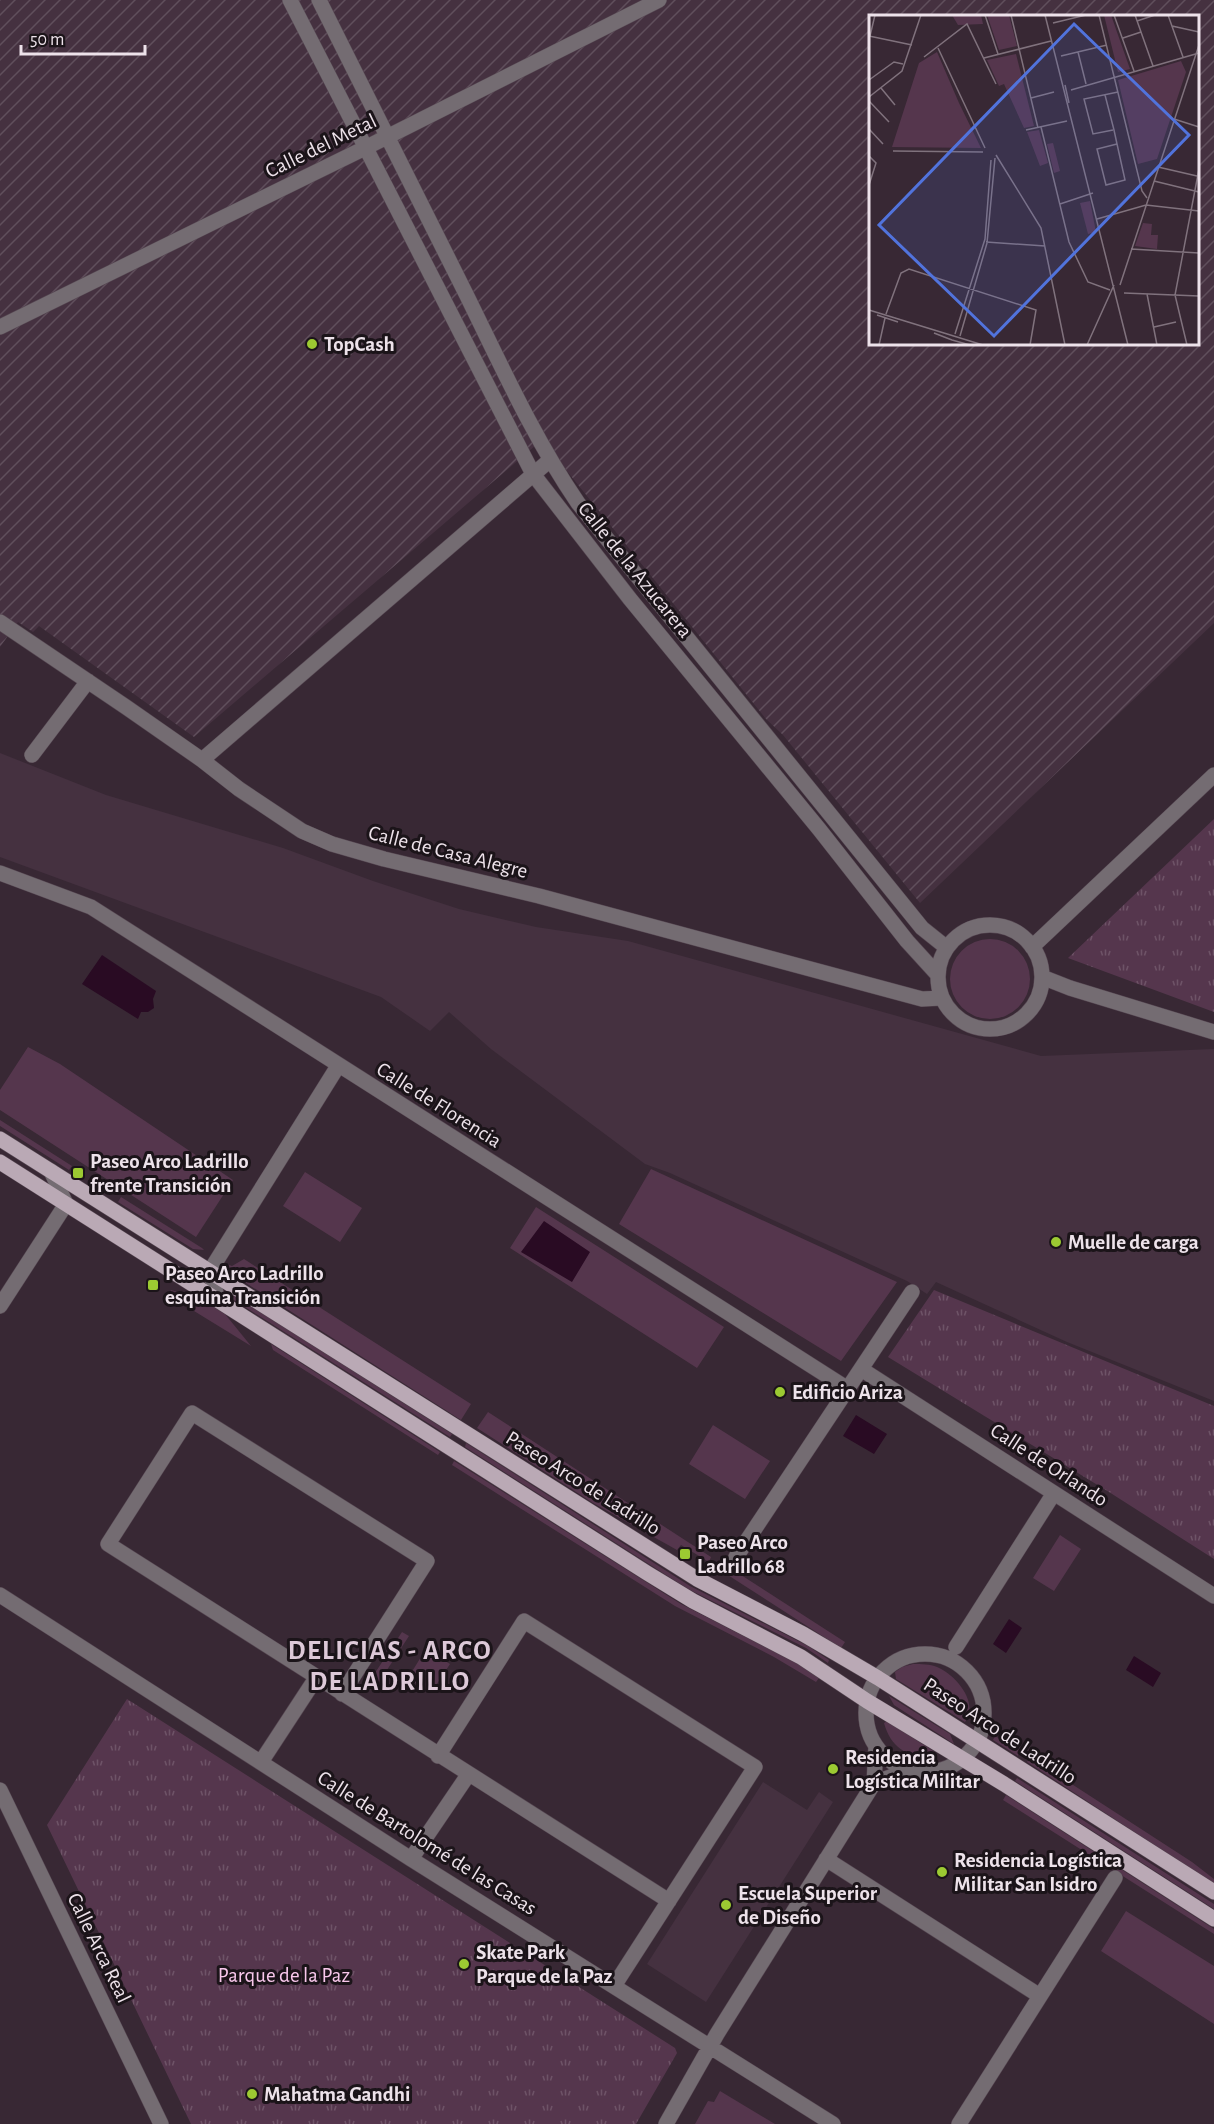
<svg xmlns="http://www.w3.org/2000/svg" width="1214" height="2124" viewBox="0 0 1214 2124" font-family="'Alegreya Sans',sans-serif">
	<defs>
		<pattern id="industrial-furrows" width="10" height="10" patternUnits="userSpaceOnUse" patternTransform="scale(1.5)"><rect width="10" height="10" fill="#453140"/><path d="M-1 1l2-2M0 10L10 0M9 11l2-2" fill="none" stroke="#604f5c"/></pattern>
		<pattern id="park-tufts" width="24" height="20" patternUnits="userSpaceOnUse" patternTransform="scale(1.5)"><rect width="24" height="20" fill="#55364d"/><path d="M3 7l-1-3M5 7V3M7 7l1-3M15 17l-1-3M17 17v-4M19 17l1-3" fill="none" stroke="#6e5367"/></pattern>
	</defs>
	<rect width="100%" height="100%" fill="#382834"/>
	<path fill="#453140" d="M 0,753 L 106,795 L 283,848 L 373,881 L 459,909 L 536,927 L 628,941 L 1041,1056 L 1214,1049 L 1214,1401 L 1067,1342 L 936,1282 L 927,1294 L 907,1281 L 670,1173 L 645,1164 L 491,1049 L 449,1012 L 430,1031 L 381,997 L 0,857 Z
		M 763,1782 L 807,1810 L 819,1792 L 833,1802 L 706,2002 L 647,1964 Z"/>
	<path fill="url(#industrial-furrows)" fill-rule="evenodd" d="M 0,0 L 1214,0 L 1214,623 L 920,903 L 783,735 L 766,719 L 542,440 L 194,737 L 39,626 L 33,632 L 18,622 L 0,647 ZM 870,16 L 1198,16 L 1198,344 L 870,344 Z"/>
	<path fill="#55364d" d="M950 979a40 40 0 1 1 80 0a40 40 0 1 1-80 0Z
		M 28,1047 L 60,1064 L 233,1180 L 196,1237 L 0,1110 L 0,1090 Z
		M 0,1120 L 72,1166 L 69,1170 L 0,1126 Z
		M 651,1169 L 897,1282 L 841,1361 L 619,1224 Z
		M 305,1172 L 362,1208 L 340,1242 L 283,1206 Z
		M 121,1197 L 202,1248 L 204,1250 L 193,1249 L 118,1202 Z
		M 536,1207 L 724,1327 L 697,1368 L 510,1248 Z
		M 244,1259 L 471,1404 L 461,1420 L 224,1269 L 226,1264 L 232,1266 Z
		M 171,1290 L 201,1299 L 225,1314 L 251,1346 L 168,1295 Z
		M 234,1295 L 452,1434 L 450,1437 L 234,1300 Z
		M 271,1344 L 440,1452 L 438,1455 L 273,1350 Z
		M 488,1412 L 711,1557 L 709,1562 L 681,1545 L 677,1550 L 593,1503 L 477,1428 Z
		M 713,1425 L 770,1461 L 745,1499 L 689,1464 Z
		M 466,1443 L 690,1586 L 808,1646 L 829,1660 L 828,1663 L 806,1648 L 688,1589 L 465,1447 Z
		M 454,1461 L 681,1604 L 795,1662 L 819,1678 L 816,1682 L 774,1657 L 675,1606 L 452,1465 Z
		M 1060,1535 L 1081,1549 L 1054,1591 L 1033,1578 Z
		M 724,1564 L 845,1642 L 841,1648 L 720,1570 Z
		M 402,1632 L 409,1636 L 374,1690 L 367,1685 Z
		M 913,1664 C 921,1664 930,1664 937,1667 C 955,1674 980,1703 965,1722 L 896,1679 L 895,1672 L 902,1667 Z
		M 889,1696 L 950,1734 L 954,1744 L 894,1705 Z
		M 887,1721 L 935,1752 L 935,1757 C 910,1759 891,1749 884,1723 Z
		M 995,1736 L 1019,1750 L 1018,1756 L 993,1740 Z
		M 1030,1757 L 1192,1862 L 1214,1879 L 1214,1884 L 1027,1762 Z
		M 1017,1778 L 1214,1904 L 1214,1909 L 1015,1781 Z
		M 1006,1795 L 1214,1929 L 1214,1934 L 1003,1800 Z
		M 1126,1911 L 1214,1966 L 1214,2024 L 1101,1951 Z
		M 720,2091 L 775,2124 L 695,2124 L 708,2101 L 714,2102 Z"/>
	<path fill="url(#park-tufts)" d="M 1214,819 L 1214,1012 L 1068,958 Z
		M 934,1290 L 1214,1406 L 1214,1559 L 1109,1492 L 888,1357 Z
		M 426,1649 L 450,1664 L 431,1693 L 408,1678 Z
		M 127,1699 L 675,2048 L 677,2053 L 636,2124 L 191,2124 L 47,1825 Z"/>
	<path fill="#290b23" d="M 102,955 L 156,991 L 153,999 L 154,1008 L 148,1012 L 141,1012 L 138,1019 L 82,984 Z
		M 544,1221 L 590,1252 L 572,1282 L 521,1252 Z
		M 856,1415 L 887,1434 L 874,1454 L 843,1436 Z
		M 1009,1619 L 1022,1628 L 1006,1653 L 993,1644 Z
		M 1134,1656 L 1161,1673 L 1153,1687 L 1126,1670 Z"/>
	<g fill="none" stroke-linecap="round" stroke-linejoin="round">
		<g stroke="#554651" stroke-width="16">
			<path id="minor" d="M 290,0 L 533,474 L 630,599 L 819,829 L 907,941 L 938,975
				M 319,0 C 369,98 418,196 466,294 C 501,365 533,437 578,503 L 922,928 L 947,948
				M 0,327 L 365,148 L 659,0
				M 0,622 L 126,707 L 202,760 L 239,789 L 302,831 L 332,844 L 384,859 L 539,896 L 922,999 L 942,998
				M 32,755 L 88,681
				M 202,760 L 550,460
				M 0,873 L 91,907 L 848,1389
				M938 977a52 52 0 1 1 104 0a52 52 0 1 1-104 0Z
				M 1032,947 L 1214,775
				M 1042,977 L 1070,988 L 1214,1032
				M 218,1300 L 210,1271 L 338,1066
				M 0,1306 L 66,1204 L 51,1171
				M 861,1369 L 1214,1596
				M 736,1557 L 912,1292
				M 0,1595 L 411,1859 L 833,2124
				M 956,1647 L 1054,1493
				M866 1713a59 59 0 1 1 118 0a59 59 0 1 1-118 0Z
				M 342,1694 L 427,1561 L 192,1413 L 108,1544 C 295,1664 482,1783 669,1901
				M 438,1756 L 524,1621 L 755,1767 L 614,1986
				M 261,1762 L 316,1678
				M 874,1783 L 909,1770
				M 0,1790 L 161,2124
				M 411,1859 L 468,1775
				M 826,1859 L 1040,1996
				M 666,2124 L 717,2034 L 874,1783 L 876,1746
				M 959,2124 L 1115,1878"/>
		</g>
		<g stroke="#554651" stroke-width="16">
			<path id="major" d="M 0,1139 L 697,1579 L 803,1634 L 878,1678 L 1214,1892
				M 0,1162 L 647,1573 L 693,1601 L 801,1657 L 867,1701 L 1004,1784 L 1214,1919"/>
		</g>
		<use href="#minor" stroke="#746c72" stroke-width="15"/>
		<use href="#major" stroke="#baa9b5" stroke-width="15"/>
	</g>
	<g fill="#9cca32" stroke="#1b1419" stroke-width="2">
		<circle cx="312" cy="344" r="6"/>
		<rect x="72" y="1167" width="12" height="12" rx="3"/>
		<circle cx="1056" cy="1242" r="6"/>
		<rect x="147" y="1279" width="12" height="12" rx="3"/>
		<circle cx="780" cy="1392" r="6"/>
		<rect x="679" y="1548" width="12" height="12" rx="3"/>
		<circle cx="833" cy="1769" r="6"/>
		<circle cx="942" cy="1872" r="6"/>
		<circle cx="726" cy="1905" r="6"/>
		<circle cx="464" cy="1964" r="6"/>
		<circle cx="252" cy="2094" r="6"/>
	</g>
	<g text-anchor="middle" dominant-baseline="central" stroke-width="6" stroke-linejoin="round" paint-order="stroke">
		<g font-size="21" fill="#ede2ea" stroke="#1b1419">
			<text transform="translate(321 146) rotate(-26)">Calle del Metal</text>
			<text transform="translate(635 570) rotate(51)">Calle de la Azucarera</text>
			<text transform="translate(448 852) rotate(14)">Calle de Casa Alegre</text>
			<text transform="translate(439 1105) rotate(32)">Calle de Florencia</text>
			<text transform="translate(1049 1465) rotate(33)">Calle de Orlando</text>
			<text transform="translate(583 1483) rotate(32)">Paseo Arco de Ladrillo</text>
			<text transform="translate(1000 1731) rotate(33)">Paseo Arco de Ladrillo</text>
			<text transform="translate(427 1843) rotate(32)">Calle de Bartolomé de las Casas</text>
			<text transform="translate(99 1948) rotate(64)">Calle Arca Real</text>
		</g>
		<g font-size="21" font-weight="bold" fill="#ede2ea" stroke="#1b1419" text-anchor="start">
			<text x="324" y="344">TopCash</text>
			<text x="90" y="1161">Paseo Arco Ladrillo<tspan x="90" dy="24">frente Transición</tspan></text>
			<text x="1068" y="1242">Muelle de carga</text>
			<text x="165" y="1273">Paseo Arco Ladrillo<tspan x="165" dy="24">esquina Transición</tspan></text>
			<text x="792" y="1392">Edificio Ariza</text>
			<text x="697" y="1542">Paseo Arco<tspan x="697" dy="24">Ladrillo 68</tspan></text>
			<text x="845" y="1757">Residencia<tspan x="845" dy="24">Logística Militar</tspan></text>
			<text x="954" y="1860">Residencia Logística<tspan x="954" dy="24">Militar San Isidro</tspan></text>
			<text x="738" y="1893">Escuela Superior<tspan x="738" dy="24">de Diseño</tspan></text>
			<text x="476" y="1952">Skate Park<tspan x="476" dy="24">Parque de la Paz</tspan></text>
			<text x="264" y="2094">Mahatma Gandhi</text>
		</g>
		<g font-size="21" fill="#f8c7eb" stroke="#1b1419">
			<text x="284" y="1975">Parque de la Paz</text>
		</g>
		<g font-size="27" font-weight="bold" letter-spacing="1.5" fill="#ddc9d8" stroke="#1b1419">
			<text x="390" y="1650">DELICIAS - ARCO<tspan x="390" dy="31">DE LADRILLO</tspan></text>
		</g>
	</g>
	<g transform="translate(869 15)">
		<rect width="330" height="330" fill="#382834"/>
		<path d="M 83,0 L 112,0 L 114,9 L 89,10 ZM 118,0 L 140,0 L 148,31 L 130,35 ZM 235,0 L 242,0 L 261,54 L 249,57 ZM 170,115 L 179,148 L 171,151 L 158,117 ZM 184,128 L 191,156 L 185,158 L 178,129 ZM 221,186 L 227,217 L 219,219 L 211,188 ZM 274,208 L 283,209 L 282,220 L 289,220 L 288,234 L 266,231 Z" fill="#55364d"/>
		<path d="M 68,37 L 90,88 L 112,133 L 23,132 L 50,48 ZM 147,39 L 165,111 L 155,113 L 135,69 L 130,71 L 118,45 ZM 312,46 L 317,57 L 288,144 L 269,149 L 249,65 Z" fill="#55364d"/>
		<path fill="none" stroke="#80727d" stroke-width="1.5" d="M 116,0 L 129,39M 142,0 L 169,113M 176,0 L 259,330M 230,0 L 273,176 L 278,183M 245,0 L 265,56M 266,0 L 284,51M 299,0 L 314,42M 268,6 L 286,0M 184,8 L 217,0M 303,11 L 330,17M 0,21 L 43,30M 1,21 L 6,0M 254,23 L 272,17M 69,33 L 116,133M 209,37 L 217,69M 192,41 L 238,30M 55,42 L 98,9 L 127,69M 115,43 L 182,26M 0,65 L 25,47 L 34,49M 196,70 L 200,88M 12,73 L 26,90M 202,75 L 330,38M 236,80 L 245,115 L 248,129 L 256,165 L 237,170 L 228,134 L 248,129M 0,82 L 33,56 L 52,0M 162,83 L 185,77M 0,86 L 20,107M 305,104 L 330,112M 172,112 L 200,227 L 219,267 L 241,275M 0,114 L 14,129M 157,115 L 198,106M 244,115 L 224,119 L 215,84 L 249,77M 24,136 L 114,137M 127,140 L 172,213 L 196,330M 0,141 L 7,148 L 0,170M 289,152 L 328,161M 285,166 L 330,177M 191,189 L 224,178M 228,204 L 277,190 L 330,196M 117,227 L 176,231M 262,234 L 330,238M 251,270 L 330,30M 255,278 L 330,281M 278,279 L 288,330M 0,295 L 114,330M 17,299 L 32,258 L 40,254 L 167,295 L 161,330M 8,300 L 29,307M 285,312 L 307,307M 65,318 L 83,325M 86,319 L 116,224 L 122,145M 91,321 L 118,228 L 126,143M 83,325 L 101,330M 10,330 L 16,303M 218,330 L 245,270M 318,330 L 306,280 L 330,154"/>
		<path fill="#5173dc" fill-opacity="0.15" stroke="#5173dc" stroke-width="3" d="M 205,9 L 320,120 L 125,321 L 10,210 Z"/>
		<rect width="330" height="330" fill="none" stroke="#ede2ea" stroke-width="3"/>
	</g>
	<path d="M21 45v9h124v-9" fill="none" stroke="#ede2ea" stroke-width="3"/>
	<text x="30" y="45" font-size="18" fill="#ede2ea" stroke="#1b1419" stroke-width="4.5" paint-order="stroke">50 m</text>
</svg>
